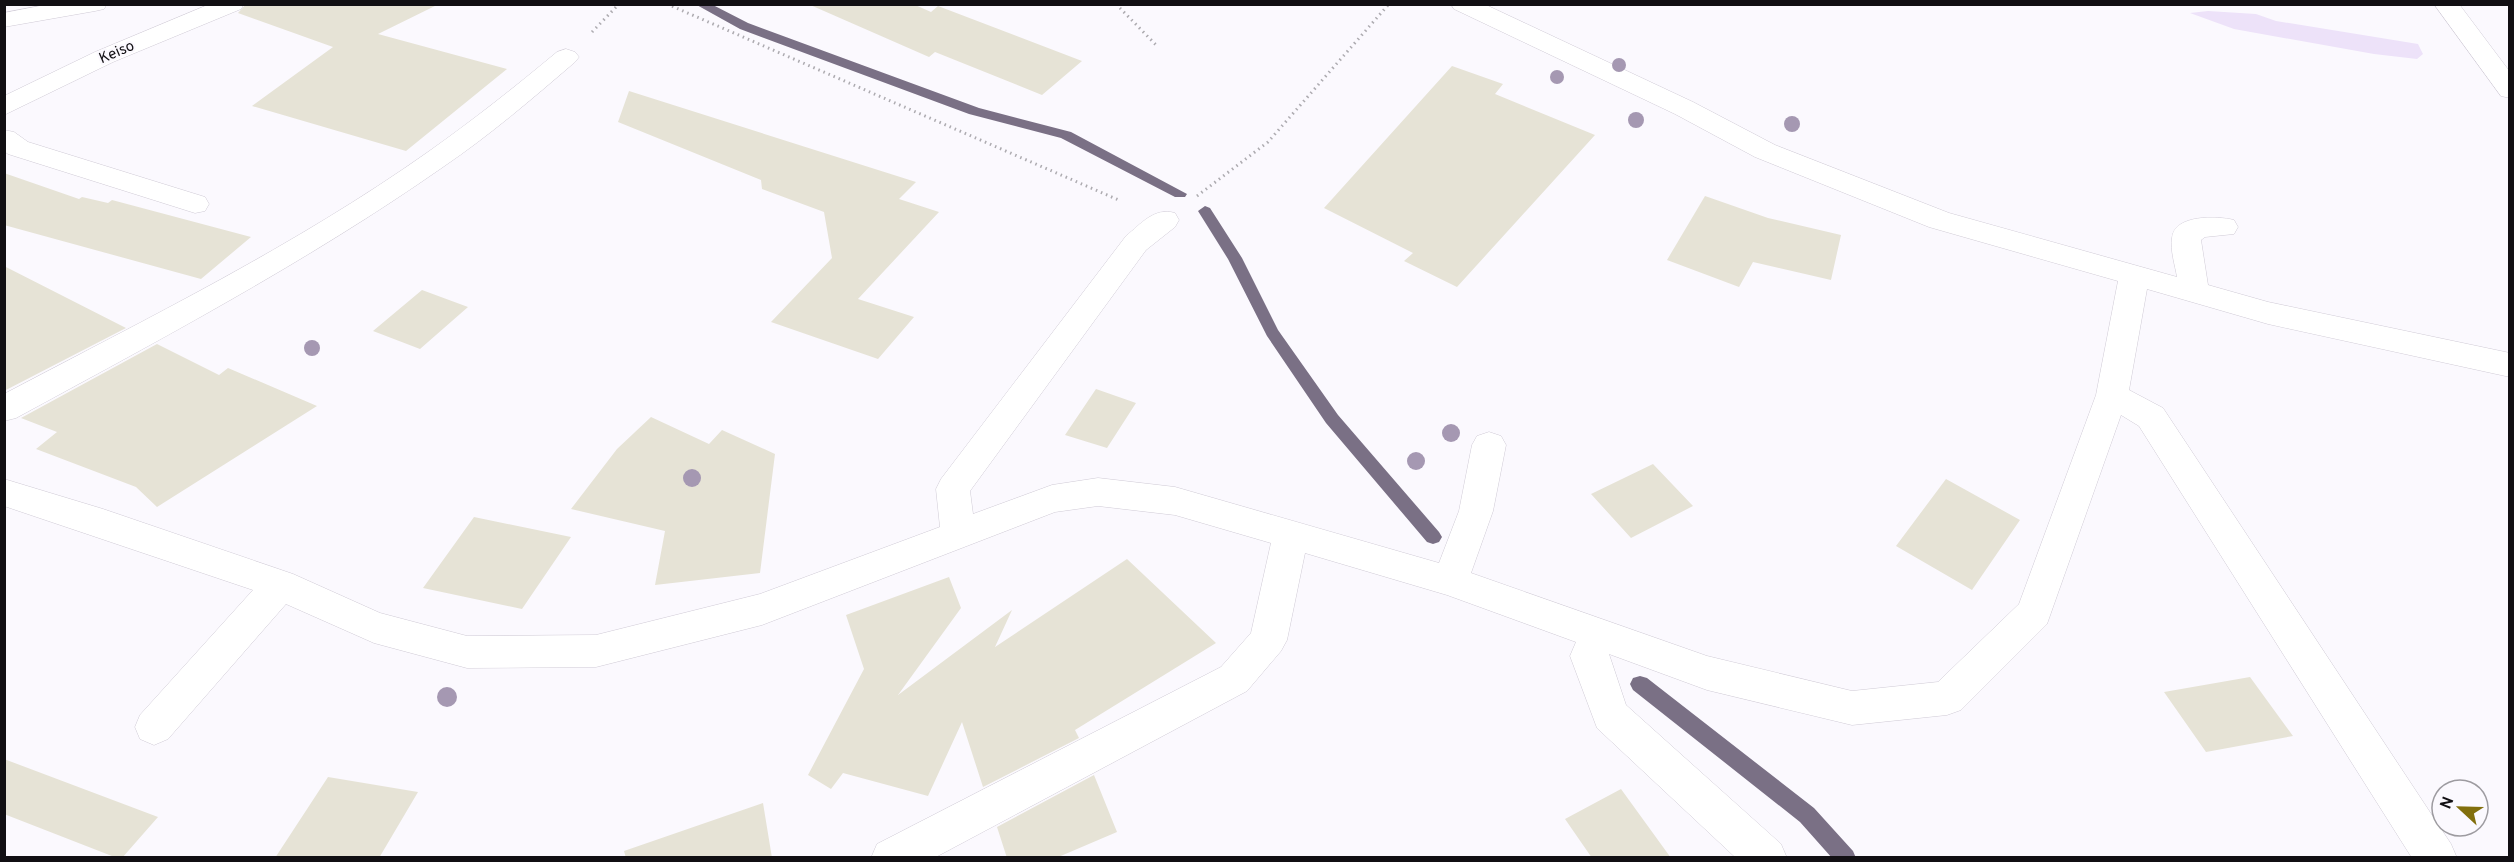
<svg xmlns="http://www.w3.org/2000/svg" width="2514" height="862" viewBox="0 0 2514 862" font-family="Overpass,sans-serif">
	<rect width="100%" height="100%" fill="#fbf9fe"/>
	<path fill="#ede2f9" d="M 2208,11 L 2256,14 L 2276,21 L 2418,44 L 2423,54 L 2417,59 L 2374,54 L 2234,29 L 2190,13 Z"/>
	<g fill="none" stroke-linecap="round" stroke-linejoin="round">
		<path fill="#7a7085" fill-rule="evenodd" d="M 695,4 L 711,4 L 748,23 L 979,108 L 1071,132 L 1187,194 L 1185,197 L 1175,197 L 1061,138 L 969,114 L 740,29 Z
			M 1205,206 L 1210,208 L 1242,258 L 1278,330 L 1338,415 L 1439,532 L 1442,537 L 1439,542 L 1433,544 L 1427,542 L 1326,423 L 1267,336 L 1228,259 L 1198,211 Z
			M 1640,676 L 1647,678 L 1814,808 L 1853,851 L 1856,858 L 1832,858 L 1800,822 L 1633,690 L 1630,684 L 1633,678 Z"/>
	</g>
	<path fill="#e6e3d6" d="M 246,4 L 439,4 L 378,34 L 507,69 L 406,151 L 252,106 L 333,47 L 238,13 Z
		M 808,4 L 913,4 L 931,12 L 938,6 L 1082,61 L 1042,95 L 935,52 L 929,57 Z
		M 1452,66 L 1503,84 L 1495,94 L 1595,135 L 1457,287 L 1404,261 L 1413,253 L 1324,208 Z
		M 629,91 L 916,182 L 899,199 L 939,212 L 858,299 L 914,317 L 878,359 L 771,322 L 832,258 L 824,212 L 762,189 L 761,180 L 618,122 Z
		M 4,173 L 79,199 L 82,197 L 108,203 L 112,200 L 251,237 L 201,279 L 4,225 Z
		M 1705,196 L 1768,218 L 1841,235 L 1831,280 L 1753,262 L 1739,287 L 1667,260 Z
		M 4,266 L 126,328 L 4,391 Z
		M 422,290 L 468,307 L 420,349 L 373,331 Z
		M 157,344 L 219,375 L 228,368 L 317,406 L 157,507 L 136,487 L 36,449 L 57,432 L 21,418 Z
		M 1096,389 L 1136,403 L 1107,448 L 1065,435 Z
		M 651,417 L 709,444 L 722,430 L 775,454 L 760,573 L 655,585 L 665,531 L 571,509 L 617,449 Z
		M 1653,464 L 1693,506 L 1631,538 L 1591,494 Z
		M 1946,479 L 2020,520 L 1972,590 L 1896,546 Z
		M 474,517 L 571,537 L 522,609 L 423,588 Z
		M 1127,559 L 1216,643 L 1075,730 L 1079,738 L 983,787 L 962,722 L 928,796 L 843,773 L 831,789 L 808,775 L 864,669 L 846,615 L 949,577 L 961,608 L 898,695 L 1012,610 L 995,647 Z
		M 2250,677 L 2293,736 L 2206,752 L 2164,692 Z
		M 4,759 L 158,817 L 122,858 L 117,858 L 4,814 Z
		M 1094,775 L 1117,832 L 1056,858 L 1007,858 L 997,827 Z
		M 328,777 L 418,792 L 379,858 L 275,858 Z
		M 1621,789 L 1671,858 L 1592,858 L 1565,819 Z
		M 763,803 L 772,858 L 626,858 L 624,851 Z"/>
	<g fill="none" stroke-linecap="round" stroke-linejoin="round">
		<g stroke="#d0cbd6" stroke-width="1">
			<path id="minor" d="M 50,4 L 107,4 L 104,9 L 95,11 L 4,27 L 4,13 Z
				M 210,4 L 244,4 L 241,9 L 113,62 L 4,115 L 4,96 L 95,52 Z
				M 1451,4 L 1484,4 L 1693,102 L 1775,145 L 1949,213 L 2177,277 C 2175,265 2170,250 2172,238 C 2174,214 2218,216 2234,220 L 2238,227 L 2234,234 L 2205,237 L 2201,240 L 2208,285 L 2268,302 L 2510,353 L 2510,377 L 2268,324 L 2147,289 L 2129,390 L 2163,408 L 2451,844 L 2457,858 L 2412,858 L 2139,426 L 2121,415 L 2047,624 L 1961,710 L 1947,715 L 1852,725 L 1707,690 L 1609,654 L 1626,705 L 1781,844 L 1787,858 L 1736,858 L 1597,728 L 1570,656 L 1576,642 L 1447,595 L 1305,553 L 1287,640 L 1281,651 L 1247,691 L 934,858 L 871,858 L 877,844 L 1221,667 L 1251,633 L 1271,543 L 1175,515 L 1098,506 L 1055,512 L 762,625 L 596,667 L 467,668 L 374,643 L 286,604 L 168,739 L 154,745 L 140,739 L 135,727 L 140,715 L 253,590 L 4,506 L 4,479 L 103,509 L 293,574 L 380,613 L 467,636 L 596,635 L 760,594 L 940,527 L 936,489 L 941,479 L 1126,236 C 1141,224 1154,207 1175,213 L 1179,220 L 1175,227 L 1146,250 L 970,491 L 973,514 L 1052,485 L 1098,478 L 1175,487 L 1439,563 L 1459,511 L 1472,445 L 1477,436 L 1489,432 L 1501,436 L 1506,445 L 1493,511 L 1471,573 L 1707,656 L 1852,691 L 1938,682 L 2019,604 L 2096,395 L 2118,281 L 1929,227 L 1755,157 L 1675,114 L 1454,9 Z
				M 2434,4 L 2459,4 L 2510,72 L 2510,98 L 2501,96 Z
				M 566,49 L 575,52 L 579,57 L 575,62 C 532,99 490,135 443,167 C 307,262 161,339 16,418 L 4,421 L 4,394 C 148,318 295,246 428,152 C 472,121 515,87 557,52 Z
				M 4,130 L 14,132 L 28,142 L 205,197 L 209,204 L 205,211 L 195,213 L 8,154 L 4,151 Z"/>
		</g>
		<path stroke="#adabb0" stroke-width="3" stroke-dasharray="1.5 4" stroke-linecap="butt" d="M 667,4 L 1121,201
			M 1116,4 L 1158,47
			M 592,32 L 619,4
			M 1197,196 L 1268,142 L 1389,4"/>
		<use href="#minor" fill="#fff" fill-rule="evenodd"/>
	</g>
	<g fill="#a598b2">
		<circle cx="1619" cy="65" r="7"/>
		<circle cx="1557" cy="77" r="7"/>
		<circle cx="1636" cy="120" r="8"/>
		<circle cx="1792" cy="124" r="8"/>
		<circle cx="312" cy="348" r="8"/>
		<circle cx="1451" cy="433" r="9"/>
		<circle cx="1416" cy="461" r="9"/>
		<circle cx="692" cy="478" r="9"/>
		<circle cx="447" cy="697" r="10"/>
	</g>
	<g text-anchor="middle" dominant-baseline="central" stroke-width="4.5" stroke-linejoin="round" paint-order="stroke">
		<g font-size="15" fill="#110f13" stroke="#fbf9fe">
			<text transform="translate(117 53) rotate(-23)">Keiso</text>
		</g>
	</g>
	<rect width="2514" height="862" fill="none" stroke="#110f13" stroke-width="12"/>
	<g transform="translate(2460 808) rotate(292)"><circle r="28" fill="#fbf9fe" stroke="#9d9ba0" stroke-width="1.5"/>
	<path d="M0-4.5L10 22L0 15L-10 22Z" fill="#826f0d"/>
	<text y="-9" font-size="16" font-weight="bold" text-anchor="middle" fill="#110f13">N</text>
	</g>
</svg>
